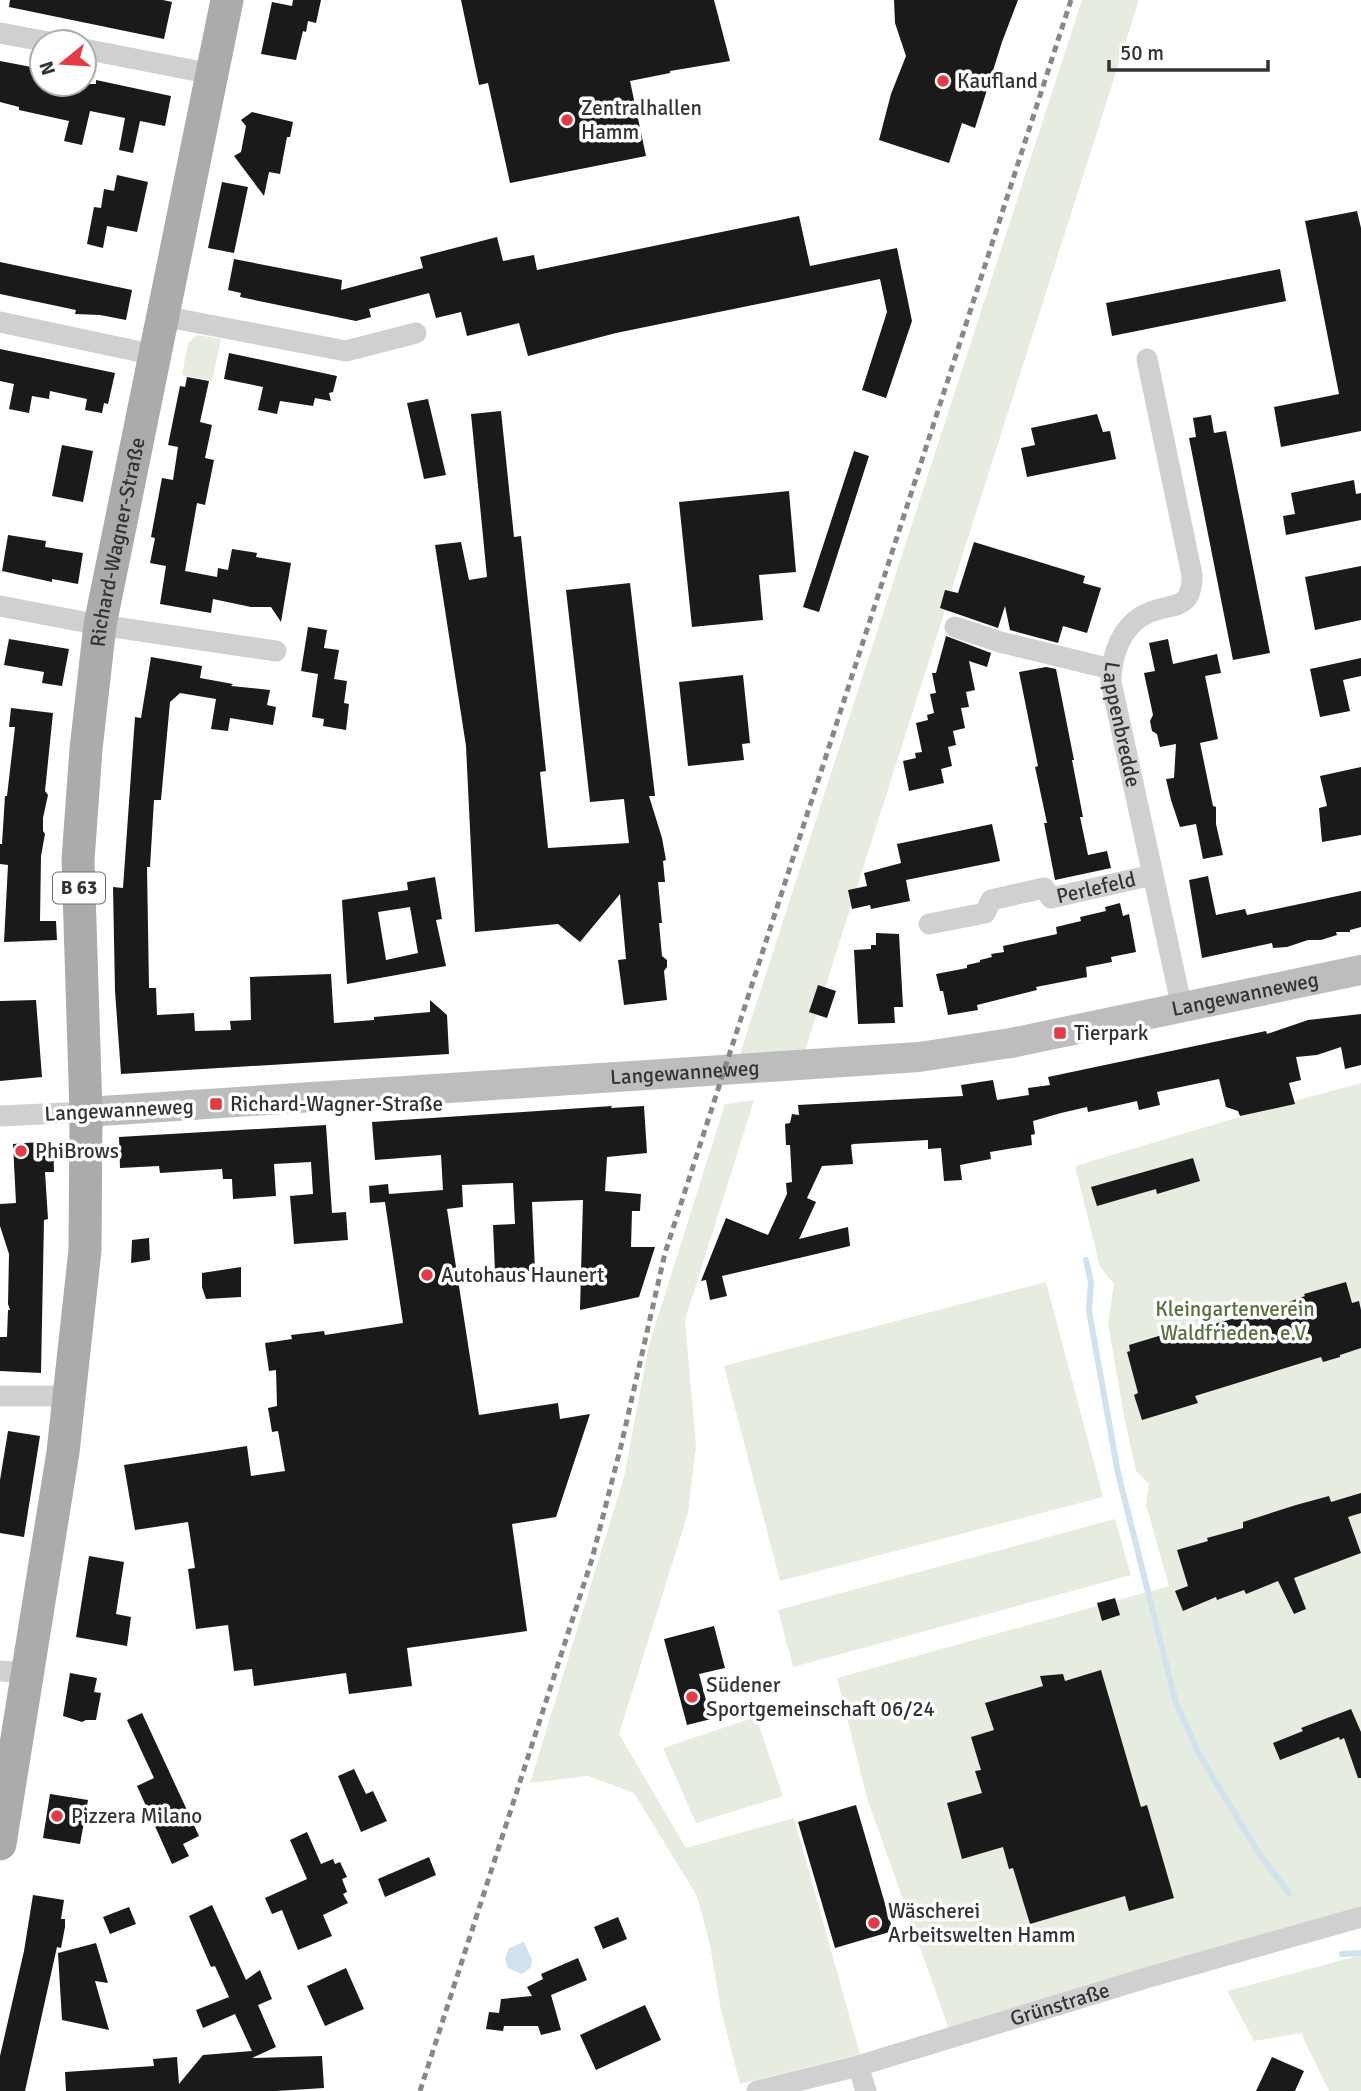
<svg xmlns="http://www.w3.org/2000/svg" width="1361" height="2091" viewBox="0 0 1361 2091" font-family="Signika,sans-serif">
	<rect width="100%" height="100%" fill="#fff"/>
	<path fill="#e6ecdf" d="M 1082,0 L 1139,0 L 803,1057 L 738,1060 Z
		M 197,335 L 221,339 L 212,381 L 182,375 L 188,343 Z
		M 1361,1083 L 1361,1907 L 949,2029 L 867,1798 L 837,1678 L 1169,1586 L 1146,1505 L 1149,1484 L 1136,1471 L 1124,1416 L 1108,1323 L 1114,1284 L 1100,1267 L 1075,1166 L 1269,1108 Z
		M 754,1100 L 685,1320 L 696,1446 L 688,1513 L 619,1734 L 686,1848 L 794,1818 L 860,2054 L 740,2084 L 721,2010 L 710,1945 L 697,1896 L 634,1793 L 588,1776 L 530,1783 L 624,1477 L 649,1345 L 725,1104 Z
		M 1046,1282 L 1103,1497 L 780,1581 L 724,1366 Z
		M 1115,1519 L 1131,1575 L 793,1667 L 778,1610 Z
		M 756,1717 L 783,1796 L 696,1823 L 663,1748 Z
		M 1361,1955 L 1361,2091 L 1329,2091 L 1301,2033 L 1254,2041 L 1227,1991 Z"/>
	<path fill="#cfe2ee" d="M 524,1942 L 532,1960 L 531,1967 L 522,1974 L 508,1968 L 505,1959 L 509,1948 Z"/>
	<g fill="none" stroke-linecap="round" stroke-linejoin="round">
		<path stroke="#cfe2ee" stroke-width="6" d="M 1086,1260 L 1091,1282 L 1089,1311 L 1118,1473 L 1176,1703 L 1199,1754 L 1258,1852 L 1289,1893
			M 1342,1954 L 1361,1953"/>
	</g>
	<path fill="#1a1a1a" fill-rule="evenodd" d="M 10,0 L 163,0 L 172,2 L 164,39 L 9,7 Z
		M 293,0 L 321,0 L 316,23 L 308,21 L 306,32 L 303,31 L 296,60 L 261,54 L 272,2 L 292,6 Z
		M 461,0 L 714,0 L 730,61 L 670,71 L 670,73 L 630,81 L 646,156 L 510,183 L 488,83 L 479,85 Z
		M 894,0 L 1018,0 L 1002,42 L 975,128 L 962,123 L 949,163 L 879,140 L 891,94 L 906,56 L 895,23 Z
		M 0,61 L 42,69 L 42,84 L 96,84 L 96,80 L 171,96 L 165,126 L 140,121 L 133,153 L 119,150 L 125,118 L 90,111 L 82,145 L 64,141 L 69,121 L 19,110 L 19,107 L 0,102 Z
		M 252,112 L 293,122 L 290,137 L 287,137 L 280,174 L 269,172 L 264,196 L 234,156 L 241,152 L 246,126 L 241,120 Z
		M 117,175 L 148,182 L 137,232 L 107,226 L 103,248 L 87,244 L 94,207 L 101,208 L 104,189 L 114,191 Z
		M 222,182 L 248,187 L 234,253 L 208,248 Z
		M 1357,211 L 1361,228 L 1361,431 L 1281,447 L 1274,407 L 1339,394 L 1305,221 Z
		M 799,216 L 810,266 L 897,248 L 912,321 L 886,398 L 862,390 L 887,312 L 880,279 L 616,333 L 528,356 L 519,323 L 467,336 L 461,312 L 436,318 L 429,293 L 369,309 L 371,317 L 356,321 L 240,297 L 241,293 L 228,290 L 234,259 L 342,280 L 341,290 L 423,268 L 420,257 L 497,237 L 503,261 L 534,255 L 537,270 Z
		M 0,262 L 132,290 L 126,320 L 100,315 L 75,314 L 76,310 L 0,294 Z
		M 1280,269 L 1286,301 L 1112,336 L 1106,303 Z
		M 0,349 L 115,373 L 108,404 L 104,403 L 102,413 L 85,410 L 87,399 L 50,391 L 49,399 L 32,396 L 29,413 L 9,409 L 14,384 L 0,381 Z
		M 229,353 L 337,376 L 333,392 L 329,393 L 331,401 L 315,398 L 313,406 L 280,401 L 277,414 L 258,410 L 263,387 L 224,379 Z
		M 187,377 L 209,381 L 200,422 L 212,425 L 205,458 L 214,460 L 205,505 L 197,503 L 185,571 L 217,577 L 218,568 L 228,570 L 232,549 L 257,553 L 256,557 L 291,563 L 281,622 L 271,607 L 251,607 L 213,599 L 211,613 L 160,604 L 166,566 L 150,563 L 155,538 L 151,537 L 162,478 L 173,480 L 178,447 L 168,445 L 180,386 L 185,387 Z
		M 428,399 L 446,475 L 424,479 L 407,403 Z
		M 501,411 L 514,537 L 521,536 L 546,771 L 540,772 L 548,848 L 629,843 L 624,799 L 590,802 L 566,590 L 630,583 L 655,796 L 649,796 L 662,838 L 666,860 L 663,861 L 665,882 L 658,882 L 662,923 L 659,923 L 662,956 L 667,960 L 667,967 L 664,971 L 667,1000 L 624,1005 L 618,960 L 626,959 L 620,894 L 580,942 L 558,924 L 475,932 L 466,746 L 435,545 L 461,542 L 469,580 L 487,577 L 471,414 Z
		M 1097,414 L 1103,432 L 1110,431 L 1116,459 L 1027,477 L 1021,448 L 1035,445 L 1031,428 Z
		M 1211,415 L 1214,433 L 1226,431 L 1270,653 L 1233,660 L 1189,438 L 1196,437 L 1193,418 Z
		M 62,445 L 93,451 L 83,502 L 52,496 Z
		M 854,451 L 869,456 L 819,612 L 803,607 Z
		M 1354,480 L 1356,494 L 1361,493 L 1361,520 L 1286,535 L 1283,516 L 1295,514 L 1291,493 Z
		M 789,491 L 796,572 L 759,575 L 763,620 L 692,627 L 679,502 Z
		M 8,535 L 46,541 L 45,547 L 83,553 L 78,584 L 52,579 L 52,582 L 2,571 Z
		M 974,542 L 1085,576 L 1083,583 L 1101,588 L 1087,633 L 1063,626 L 1058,643 L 1010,630 L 1005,606 L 998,628 L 940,608 L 945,590 L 958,593 Z
		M 1361,566 L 1361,620 L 1315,630 L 1305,577 Z
		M 308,627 L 327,630 L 324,648 L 339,650 L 334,679 L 347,681 L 344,703 L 349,704 L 346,730 L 323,726 L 324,719 L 312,717 L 318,674 L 301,671 Z
		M 946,636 L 991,653 L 987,667 L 969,661 L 975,690 L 966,692 L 969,707 L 961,708 L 965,728 L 953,731 L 956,745 L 948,747 L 952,766 L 941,769 L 944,783 L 909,791 L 903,761 L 916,758 L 915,753 L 922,752 L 916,723 L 928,720 L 927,715 L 934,713 L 930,694 L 936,693 L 932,673 L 936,673 Z
		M 9,639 L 69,649 L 62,686 L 42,683 L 44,672 L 4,665 Z
		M 1168,639 L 1173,664 L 1217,654 L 1221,673 L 1205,676 L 1218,739 L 1200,743 L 1213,806 L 1216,807 L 1216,824 L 1223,855 L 1203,859 L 1196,824 L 1180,827 L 1171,800 L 1166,779 L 1174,778 L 1176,744 L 1160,747 L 1157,734 L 1152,731 L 1150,721 L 1153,715 L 1144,673 L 1155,671 L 1149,643 Z
		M 151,657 L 202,666 L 200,678 L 233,684 L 231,686 L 270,690 L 267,705 L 276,707 L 273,725 L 230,718 L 228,731 L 211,729 L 216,699 L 180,693 L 170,702 L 161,800 L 154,800 L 150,867 L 147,867 L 149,988 L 156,988 L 157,1015 L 194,1013 L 195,1031 L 231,1030 L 230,1021 L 251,1020 L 250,977 L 331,974 L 334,1023 L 374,1020 L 374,1017 L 430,1012 L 430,1000 L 447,1015 L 449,1054 L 121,1074 L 115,991 L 113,887 L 123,888 L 135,717 L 141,718 Z
		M 1361,658 L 1361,676 L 1343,680 L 1350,711 L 1320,717 L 1310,669 Z
		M 1046,667 L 1056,669 L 1074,760 L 1072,760 L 1083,817 L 1080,817 L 1088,855 L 1107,851 L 1111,868 L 1055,880 L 1044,823 L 1047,823 L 1035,767 L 1038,766 L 1019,672 Z
		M 743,675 L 750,743 L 742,744 L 744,760 L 688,766 L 679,682 Z
		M 11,708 L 53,713 L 45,791 L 48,795 L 43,818 L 43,831 L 45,834 L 41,856 L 40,921 L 56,921 L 57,940 L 4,942 L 8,865 L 0,864 L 0,844 L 2,844 L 5,796 L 7,796 L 15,727 L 9,727 Z
		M 1361,767 L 1361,835 L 1322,842 L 1319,808 L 1327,806 L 1320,776 Z
		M 992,824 L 1000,861 L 906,880 L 910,901 L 871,909 L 870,905 L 852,909 L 848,890 L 867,886 L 864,873 L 901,863 L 897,844 Z
		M 1208,876 L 1216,915 L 1245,909 L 1247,915 L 1361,891 L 1361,927 L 1350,930 L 1350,932 L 1336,932 L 1337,935 L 1321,940 L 1308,940 L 1287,947 L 1273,948 L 1272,943 L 1202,958 L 1189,880 Z
		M 435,877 L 442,919 L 436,920 L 446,966 L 347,984 L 342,900 L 408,890 L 407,882 ZM 410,907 L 418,953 L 386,960 L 378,912 Z
		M 1120,903 L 1123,916 L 1129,914 L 1136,952 L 1111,957 L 1112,962 L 1086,967 L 1087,977 L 1036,987 L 1037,990 L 977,1005 L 978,1010 L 948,1015 L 943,991 L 940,991 L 936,974 L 967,968 L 967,965 L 980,962 L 980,960 L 992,957 L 991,954 L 1004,952 L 1003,946 L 1057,934 L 1056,927 L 1081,921 L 1080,917 L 1106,911 L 1105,907 Z
		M 876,933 L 899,934 L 903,1007 L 894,1007 L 895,1023 L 858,1024 L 854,950 L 871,949 L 871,945 L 876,945 Z
		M 818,985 L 836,991 L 827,1018 L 809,1012 Z
		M 36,1000 L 42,1077 L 0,1081 L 0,1001 Z
		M 1361,1014 L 1361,1065 L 1345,1069 L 1341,1047 L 1317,1055 L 1296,1057 L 1301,1080 L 1289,1083 L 1295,1104 L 1240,1116 L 1238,1111 L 1226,1107 L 1219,1079 L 1157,1092 L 1160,1105 L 1139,1110 L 1137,1101 L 1088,1112 L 1087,1107 L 1061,1113 L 1033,1121 L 1035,1134 L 1031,1135 L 1032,1145 L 990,1152 L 991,1159 L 960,1165 L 962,1180 L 944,1181 L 941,1148 L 928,1149 L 928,1140 L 853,1144 L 851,1145 L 853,1164 L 822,1166 L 807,1198 L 816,1202 L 799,1239 L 848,1227 L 850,1246 L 722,1276 L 727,1296 L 710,1300 L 706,1280 L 701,1281 L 726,1218 L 768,1235 L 787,1194 L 786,1183 L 792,1182 L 790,1145 L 786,1145 L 785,1124 L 790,1123 L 792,1114 L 799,1115 L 798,1105 L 963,1096 L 961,1085 L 993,1080 L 997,1100 L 1029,1095 L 1028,1088 L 1050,1085 L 1048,1077 L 1266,1031 L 1267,1034 L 1308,1020 Z
		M 612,1106 L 611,1108 L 644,1106 L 647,1153 L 607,1157 L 605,1191 L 641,1194 L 640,1211 L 632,1211 L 631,1247 L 655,1247 L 639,1297 L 580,1310 L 583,1200 L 532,1202 L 535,1271 L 495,1272 L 493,1225 L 515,1224 L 513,1183 L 462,1185 L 463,1207 L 447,1209 L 479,1415 L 558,1403 L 560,1419 L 590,1414 L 556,1517 L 512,1524 L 527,1631 L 407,1648 L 412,1686 L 349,1694 L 346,1673 L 254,1686 L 252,1669 L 234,1671 L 228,1625 L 196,1629 L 188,1569 L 195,1568 L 188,1522 L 135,1530 L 124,1465 L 247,1446 L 251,1476 L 285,1471 L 278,1431 L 272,1432 L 268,1408 L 277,1406 L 276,1370 L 269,1371 L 265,1343 L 292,1339 L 291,1335 L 324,1331 L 325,1335 L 403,1323 L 385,1202 L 370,1203 L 369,1186 L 388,1184 L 389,1194 L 443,1190 L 441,1155 L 375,1160 L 372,1122 Z
		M 326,1125 L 332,1213 L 346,1212 L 348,1240 L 294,1244 L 290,1196 L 313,1194 L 311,1162 L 274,1164 L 276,1196 L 233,1199 L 232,1179 L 223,1179 L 222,1169 L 160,1173 L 159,1166 L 120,1168 L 119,1137 Z
		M 53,1141 L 54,1172 L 45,1172 L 48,1219 L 44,1220 L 41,1373 L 0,1371 L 0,1337 L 7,1337 L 8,1310 L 10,1310 L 8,1304 L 9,1254 L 0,1226 L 0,1204 L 16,1203 L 13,1144 Z
		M 1193,1158 L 1200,1181 L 1157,1194 L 1156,1189 L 1097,1206 L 1091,1187 Z
		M 149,1238 L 150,1260 L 131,1263 L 132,1240 Z
		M 241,1267 L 241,1297 L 206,1299 L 202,1287 L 202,1273 Z
		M 1346,1282 L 1352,1303 L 1359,1301 L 1361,1310 L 1361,1348 L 1340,1355 L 1340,1357 L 1323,1362 L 1321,1357 L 1195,1396 L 1198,1403 L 1142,1420 L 1134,1395 L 1138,1393 L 1127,1352 L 1130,1351 L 1129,1345 L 1182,1329 L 1183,1333 L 1281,1305 L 1305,1296 L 1304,1294 Z
		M 8,1431 L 40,1436 L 24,1537 L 0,1533 L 0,1480 Z
		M 1361,1493 L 1361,1513 L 1348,1517 L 1361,1553 L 1294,1578 L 1306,1609 L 1294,1614 L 1278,1581 L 1246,1594 L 1244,1590 L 1217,1600 L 1216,1597 L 1183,1611 L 1175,1591 L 1188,1586 L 1177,1550 L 1208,1541 L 1207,1538 L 1243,1528 L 1243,1522 L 1296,1505 L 1329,1496 L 1331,1502 Z
		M 89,1556 L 124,1562 L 116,1614 L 131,1617 L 127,1646 L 76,1637 Z
		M 1115,1598 L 1120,1615 L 1102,1621 L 1097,1603 Z
		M 714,1626 L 725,1668 L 699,1674 L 711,1719 L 687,1725 L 664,1639 Z
		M 1101,1670 L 1141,1807 L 1147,1805 L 1174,1898 L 1129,1911 L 1125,1896 L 1030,1924 L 1013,1868 L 1009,1869 L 1003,1847 L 962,1859 L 947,1803 L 982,1793 L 975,1771 L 981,1770 L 971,1737 L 994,1730 L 985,1703 L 1043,1686 L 1040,1676 L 1063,1674 L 1065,1681 Z
		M 70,1673 L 97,1678 L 94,1692 L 101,1693 L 96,1720 L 86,1720 L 82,1722 L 63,1716 Z
		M 1351,1709 L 1361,1732 L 1361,1778 L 1358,1778 L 1344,1738 L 1340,1740 L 1339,1737 L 1280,1760 L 1273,1743 L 1303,1731 L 1301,1728 Z
		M 142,1713 L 199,1836 L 183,1844 L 189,1856 L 172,1864 L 137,1786 L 154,1778 L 127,1720 Z
		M 354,1769 L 366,1794 L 373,1791 L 387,1821 L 361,1832 L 338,1776 Z
		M 50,1794 L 88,1800 L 80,1844 L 43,1838 Z
		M 856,1805 L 893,1931 L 835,1948 L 798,1822 Z
		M 307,1832 L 321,1864 L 333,1859 L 335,1864 L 340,1862 L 347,1877 L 342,1879 L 347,1892 L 343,1894 L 348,1903 L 323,1915 L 332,1936 L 298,1950 L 282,1910 L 272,1914 L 265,1898 L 307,1879 L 290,1840 Z
		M 429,1857 L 436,1875 L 385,1897 L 378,1879 Z
		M 33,1895 L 64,1900 L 61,1919 L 65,1919 L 65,1927 L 61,1948 L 57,1947 L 25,2091 L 0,2091 L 0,2056 L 24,1951 Z
		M 212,1905 L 246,1980 L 260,1970 L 272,1999 L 258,2005 L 276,2047 L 252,2058 L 322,2056 L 324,2088 L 276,2091 L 66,2091 L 65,2072 L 154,2066 L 153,2059 L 177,2057 L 179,2084 L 203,2055 L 252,2051 L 235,2014 L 203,2028 L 196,2010 L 229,1997 L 215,1966 L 211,1967 L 189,1916 Z
		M 129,1907 L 136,1924 L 110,1934 L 103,1917 Z
		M 618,1917 L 627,1939 L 603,1949 L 594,1927 Z
		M 96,1943 L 108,1983 L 95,1981 L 109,2030 L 62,2020 L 58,1953 Z
		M 578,1958 L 587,1980 L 551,1995 L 561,2030 L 541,2035 L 538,2026 L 504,2026 L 503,2031 L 486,2029 L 489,2012 L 499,2013 L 501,1999 L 532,1996 L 527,1987 L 543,1979 L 541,1974 Z
		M 346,1968 L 364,2009 L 325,2026 L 307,1986 Z
		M 645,2005 L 661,2040 L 596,2070 L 580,2035 Z
		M 1272,2057 L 1304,2071 L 1295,2091 L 1256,2091 Z"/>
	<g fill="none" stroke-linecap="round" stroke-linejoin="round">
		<g stroke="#d0d0d0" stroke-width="21">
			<path d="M 0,33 L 49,42"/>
			<path d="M 84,49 L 212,74"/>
			<path d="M 162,316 L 346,351 L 416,333"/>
			<path d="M 0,322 L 155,355"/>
			<path id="s1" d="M 1147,359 L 1192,575 C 1192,612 1173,602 1148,613 C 1122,624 1111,655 1111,682 L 1182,1008"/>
			<path d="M 0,606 L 100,625 L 276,651"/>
			<path d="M 955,627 L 1000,642 L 1111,669"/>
			<path id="s2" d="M 929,924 L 985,913 L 991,900 L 1044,888 L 1051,898 L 1152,875"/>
			<path d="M 0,1116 L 86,1112"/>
			<path d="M 0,1396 L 69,1396"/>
			<path d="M 0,1671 L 28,1673"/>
			<path d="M 858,2066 L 866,2091"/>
			<path id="s3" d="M 757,2091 L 858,2066 L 1146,1978 L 1361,1917"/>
		</g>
		<path stroke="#bdbdbd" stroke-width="30" id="s4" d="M 86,1112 L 919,1057 L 1011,1043 L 1361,970"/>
		<path stroke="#ababab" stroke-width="33" id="s5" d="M 0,1844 L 63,1452 L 85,1250 L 86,1112 L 78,860 L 86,749 L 100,625 L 227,0"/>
		<path stroke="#888" stroke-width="5" stroke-dasharray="7 5" stroke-linecap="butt" d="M 420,2091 L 592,1559 L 621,1446 L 665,1253 L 1071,0"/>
	</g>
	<g fill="#e63946" stroke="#fff" stroke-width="2.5">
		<circle cx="943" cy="81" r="7"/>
		<circle cx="567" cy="120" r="7"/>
		<rect x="1053" y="1026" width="14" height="14" rx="3.5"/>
		<rect x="209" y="1097" width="14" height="14" rx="3.5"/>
		<circle cx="21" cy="1151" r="7"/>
		<circle cx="427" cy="1275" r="7"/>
		<circle cx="692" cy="1697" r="7"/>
		<circle cx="57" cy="1816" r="7"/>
		<circle cx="874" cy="1923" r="7"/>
	</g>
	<g text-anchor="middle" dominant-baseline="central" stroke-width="7" stroke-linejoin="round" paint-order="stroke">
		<rect fill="#fff" stroke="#707070" stroke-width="2" x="53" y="872.5" width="52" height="31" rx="5"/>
		<g font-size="19" font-weight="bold" fill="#333">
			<text x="79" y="888">B 63</text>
		</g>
		<g font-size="21" fill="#333" stroke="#fff" text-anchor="start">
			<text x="957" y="81">Kaufland</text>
			<text x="581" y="108">Zentralhallen<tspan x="581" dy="24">Hamm</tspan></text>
			<text x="1074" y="1033">Tierpark</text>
			<text x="230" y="1104">Richard-Wagner-Straße</text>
			<text x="35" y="1151">PhiBrows</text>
			<text x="441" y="1275">Autohaus Haunert</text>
			<text x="706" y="1685">Südener<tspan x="706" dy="24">Sportgemeinschaft 06/24</tspan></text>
			<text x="71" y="1816">Pizzera Milano</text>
			<text x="888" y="1911">Wäscherei<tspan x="888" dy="24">Arbeitswelten Hamm</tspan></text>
		</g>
		<g font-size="21" fill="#333" stroke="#fff">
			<text stroke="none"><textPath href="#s5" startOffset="1311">Richard-Wagner-Straße</textPath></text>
			<text stroke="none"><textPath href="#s1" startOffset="413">Lappenbredde</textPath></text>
			<text stroke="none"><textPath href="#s2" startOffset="184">Perlefeld</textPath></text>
			<text stroke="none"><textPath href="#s4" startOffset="1167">Langewanneweg</textPath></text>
			<text stroke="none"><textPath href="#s4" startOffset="600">Langewanneweg</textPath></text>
			<text transform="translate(119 1110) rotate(-3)">Langewanneweg</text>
			<text stroke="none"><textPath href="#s3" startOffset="315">Grünstraße</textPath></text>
		</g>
		<g font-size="21" fill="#56703f" stroke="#fff">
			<text x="1235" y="1309">Kleingartenverein<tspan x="1235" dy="24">Waldfrieden. e.V.</tspan></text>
		</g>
	</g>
	<g transform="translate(63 63) rotate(252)"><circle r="33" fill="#ffffff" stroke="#adadad" stroke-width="2"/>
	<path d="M0-5L12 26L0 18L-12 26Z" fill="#e63946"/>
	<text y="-10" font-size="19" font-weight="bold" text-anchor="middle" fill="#333333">N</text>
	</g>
	<path d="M1109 60v10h159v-10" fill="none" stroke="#333333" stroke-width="3.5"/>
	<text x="1120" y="60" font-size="21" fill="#333333" stroke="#ffffff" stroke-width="5" paint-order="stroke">50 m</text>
</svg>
